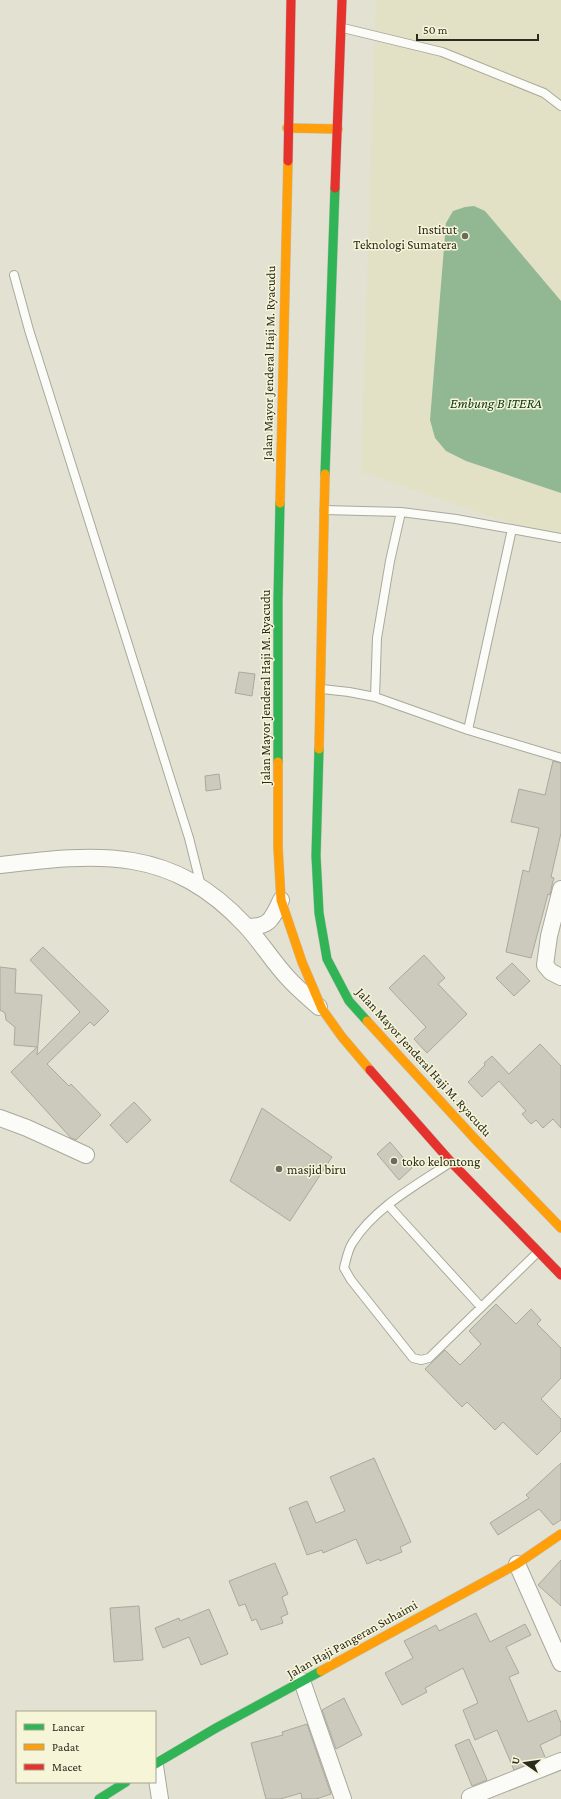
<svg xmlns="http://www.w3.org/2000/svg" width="561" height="1799" viewBox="0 0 561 1799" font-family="'Crimson Pro',serif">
	<rect width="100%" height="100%" fill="#e3e2d2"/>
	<path fill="#e2e0c5" d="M 376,0 L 561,0 L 561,540 L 361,472 Z"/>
	<path fill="#92b893" d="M 474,206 L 485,211 L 561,301 L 561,493 L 466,461 L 446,451 L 435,438 L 430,420 L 446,223 L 453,211 L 465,207 Z"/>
	<path fill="#ccc9bd" stroke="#aba89c" d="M 239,672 L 255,674 L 252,696 L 235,693 Z
		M 553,761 L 561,763 L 561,833 L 551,877 L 554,878 L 552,885 L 550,895 L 548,894 L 531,958 L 506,952 L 523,870 L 529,872 L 539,828 L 511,822 L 519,789 L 545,795 Z
		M 219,774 L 221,789 L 206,791 L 205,776 Z
		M 43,947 L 109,1011 L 94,1026 L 90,1022 L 47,1064 L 69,1086 L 71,1084 L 101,1115 L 76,1140 L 71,1138 L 11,1072 L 37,1047 L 14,1045 L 15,1027 L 6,1020 L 5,1013 L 0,1010 L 0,967 L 16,969 L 15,993 L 42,995 L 37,1055 L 80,1012 L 30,960 Z
		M 424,955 L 445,978 L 438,984 L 467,1014 L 427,1053 L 414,1039 L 426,1027 L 389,988 Z
		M 512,963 L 530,981 L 514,996 L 496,978 Z
		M 540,1044 L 561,1066 L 561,1128 L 553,1119 L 543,1128 L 536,1120 L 531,1124 L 522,1114 L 526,1111 L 499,1081 L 482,1097 L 468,1082 L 485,1065 L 484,1063 L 492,1056 L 509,1074 Z
		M 134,1102 L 151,1120 L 127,1143 L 110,1125 Z
		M 262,1108 L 332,1157 L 290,1221 L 230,1181 Z
		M 390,1142 L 412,1168 L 399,1180 L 377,1154 Z
		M 496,1304 L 516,1324 L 531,1309 L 541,1320 L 537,1324 L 561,1348 L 561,1378 L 541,1399 L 561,1419 L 561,1431 L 537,1455 L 503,1422 L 495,1430 L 467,1402 L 462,1407 L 425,1369 L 445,1350 L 460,1365 L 481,1344 L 469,1331 Z
		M 374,1458 L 411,1542 L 400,1547 L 402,1552 L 380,1561 L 379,1559 L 367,1564 L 356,1539 L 323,1553 L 322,1550 L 307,1555 L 289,1508 L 307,1501 L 316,1523 L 345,1511 L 330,1477 Z
		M 561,1463 L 561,1520 L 553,1525 L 539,1509 L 498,1535 L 490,1523 L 529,1498 L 526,1495 Z
		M 561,1560 L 561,1606 L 538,1585 Z
		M 275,1563 L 288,1594 L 282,1597 L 288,1614 L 281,1617 L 283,1623 L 261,1630 L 256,1619 L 252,1621 L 245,1604 L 239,1606 L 229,1581 Z
		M 139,1606 L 143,1660 L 114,1662 L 110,1608 Z
		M 209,1609 L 228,1654 L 201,1665 L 189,1637 L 163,1648 L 155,1628 L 179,1618 L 180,1621 Z
		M 476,1613 L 490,1642 L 525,1624 L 531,1635 L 506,1647 L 519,1673 L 509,1677 L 528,1722 L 556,1710 L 561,1723 L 561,1735 L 540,1745 L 545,1757 L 514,1770 L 497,1730 L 475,1740 L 463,1710 L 478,1703 L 463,1668 L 425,1688 L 427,1692 L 402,1705 L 385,1673 L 413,1658 L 404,1641 L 436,1625 L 439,1631 Z
		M 344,1698 L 362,1735 L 336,1749 L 322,1710 Z
		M 307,1724 L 331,1794 L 316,1799 L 302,1799 L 301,1793 L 280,1799 L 266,1799 L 251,1743 L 283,1735 L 282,1732 Z
		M 469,1739 L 487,1780 L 472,1786 L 455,1745 Z"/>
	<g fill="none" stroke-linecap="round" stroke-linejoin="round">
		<g stroke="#a9a89c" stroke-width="10">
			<path id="lane" d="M 343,28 L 442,52 L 544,93 L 561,106
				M 14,275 L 29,330 L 189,838 L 201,886
				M 324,510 L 401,512 L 456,519 L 561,538
				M 322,689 L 349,692 L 375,697 L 468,730 L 561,758
				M 375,697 L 377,638 L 390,561 L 401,512
				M 468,730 L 512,529
				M 451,1162 C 417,1185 375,1207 353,1242 C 348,1249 346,1260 344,1268 L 351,1280 L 413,1358 L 421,1360 L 429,1358 L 538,1252
				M 388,1205 L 481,1307"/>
		</g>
		<g stroke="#a9a89c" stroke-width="18">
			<path id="street" d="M 0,865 C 100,853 172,846 246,926 C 261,942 273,962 288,978 C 298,989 309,998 319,1007
				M 561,889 L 549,936 L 545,965 L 551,972 L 561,977
				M 247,927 C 270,927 272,919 281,900
				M 0,1118 L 27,1128 L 86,1155
				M 517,1564 L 561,1663
				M 302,1681 L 343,1799
				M 155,1766 L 160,1799
				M 470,1797 L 561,1761"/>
		</g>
		<g stroke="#c2c2ba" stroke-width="10">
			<path id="fast" d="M 325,474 L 335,188
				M 319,749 L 316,856 L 319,913 L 327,959 L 349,1001 L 367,1021
				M 278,762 L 278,600 L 280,503
				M 155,1764 L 216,1728 L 321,1671
				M 99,1799 L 126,1782"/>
		</g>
		<g stroke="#c2c2ba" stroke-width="10">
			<path id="slow" d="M 287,128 L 338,129
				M 280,503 L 288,161
				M 319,749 L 325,474
				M 278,762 L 278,847 L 281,900 L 302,962 L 322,1009 L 342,1037 L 370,1070
				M 367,1021 L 475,1139 L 561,1228
				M 321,1671 L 517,1564 L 561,1534"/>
		</g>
		<g stroke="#c2c2ba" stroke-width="10">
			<path id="jam" d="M 288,161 L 291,0
				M 335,188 L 342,0
				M 370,1070 L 451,1162 L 561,1275"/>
		</g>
		<use href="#lane" stroke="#fbfbf8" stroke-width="8"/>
		<use href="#street" stroke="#fbfbf8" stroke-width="16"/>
		<use href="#fast" stroke="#30b455" stroke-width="9"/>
		<use href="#slow" stroke="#ff9f0a" stroke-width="9"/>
		<use href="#jam" stroke="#e5322d" stroke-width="9"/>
	</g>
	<g fill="#6b6a5e" stroke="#f7f5d8" stroke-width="1.5">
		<circle cx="465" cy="236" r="4"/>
		<circle cx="394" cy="1161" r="4"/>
		<circle cx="279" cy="1169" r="4"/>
	</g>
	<g text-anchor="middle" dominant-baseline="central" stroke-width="3" stroke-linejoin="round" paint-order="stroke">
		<g font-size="13" fill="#2b2a1f" stroke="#f7f5d8" text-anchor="start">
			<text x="457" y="229" text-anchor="end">Institut<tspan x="457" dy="15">Teknologi Sumatera</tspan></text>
			<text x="402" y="1161">toko kelontong</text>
			<text x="287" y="1169">masjid biru</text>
		</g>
		<g font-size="13" fill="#2b2a1f" stroke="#f7f5d8">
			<text transform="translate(269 363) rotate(-89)">Jalan Mayor Jenderal Haji M. Ryacudu</text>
			<text transform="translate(265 687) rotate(-90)">Jalan Mayor Jenderal Haji M. Ryacudu</text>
			<text transform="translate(424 1062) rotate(48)">Jalan Mayor Jenderal Haji M. Ryacudu</text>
			<text transform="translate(352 1639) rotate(-29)">Jalan Haji Pangeran Suhaimi</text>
		</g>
		<g font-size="14" font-style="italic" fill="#0a3516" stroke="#f7f5d8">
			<text x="496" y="403">Embung B ITERA</text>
		</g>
	</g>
	<rect x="16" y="1711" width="140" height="72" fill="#f7f5d8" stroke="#a5a48e"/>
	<rect x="24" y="1724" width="20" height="6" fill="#30b455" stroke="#a5a48e"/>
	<text x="52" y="1731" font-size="12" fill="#2b2a1f">Lancar</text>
	<rect x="24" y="1744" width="20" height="6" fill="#ff9f0a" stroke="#a5a48e"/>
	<text x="52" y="1751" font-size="12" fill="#2b2a1f">Padat</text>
	<rect x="24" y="1764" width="20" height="6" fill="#e5322d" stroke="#a5a48e"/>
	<text x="52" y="1771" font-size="12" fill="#2b2a1f">Macet</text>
	<g transform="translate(525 1763) rotate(283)" stroke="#f7f5d8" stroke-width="3" paint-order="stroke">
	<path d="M0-3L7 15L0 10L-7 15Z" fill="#2b2a1f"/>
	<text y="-6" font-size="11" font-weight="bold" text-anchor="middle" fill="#2b2a1f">U</text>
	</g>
	<path d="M417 34v6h121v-6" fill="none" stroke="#2b2a1f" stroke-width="2"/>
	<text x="423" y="34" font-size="12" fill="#2b2a1f" stroke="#f7f5d8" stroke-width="3" paint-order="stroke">50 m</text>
</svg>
